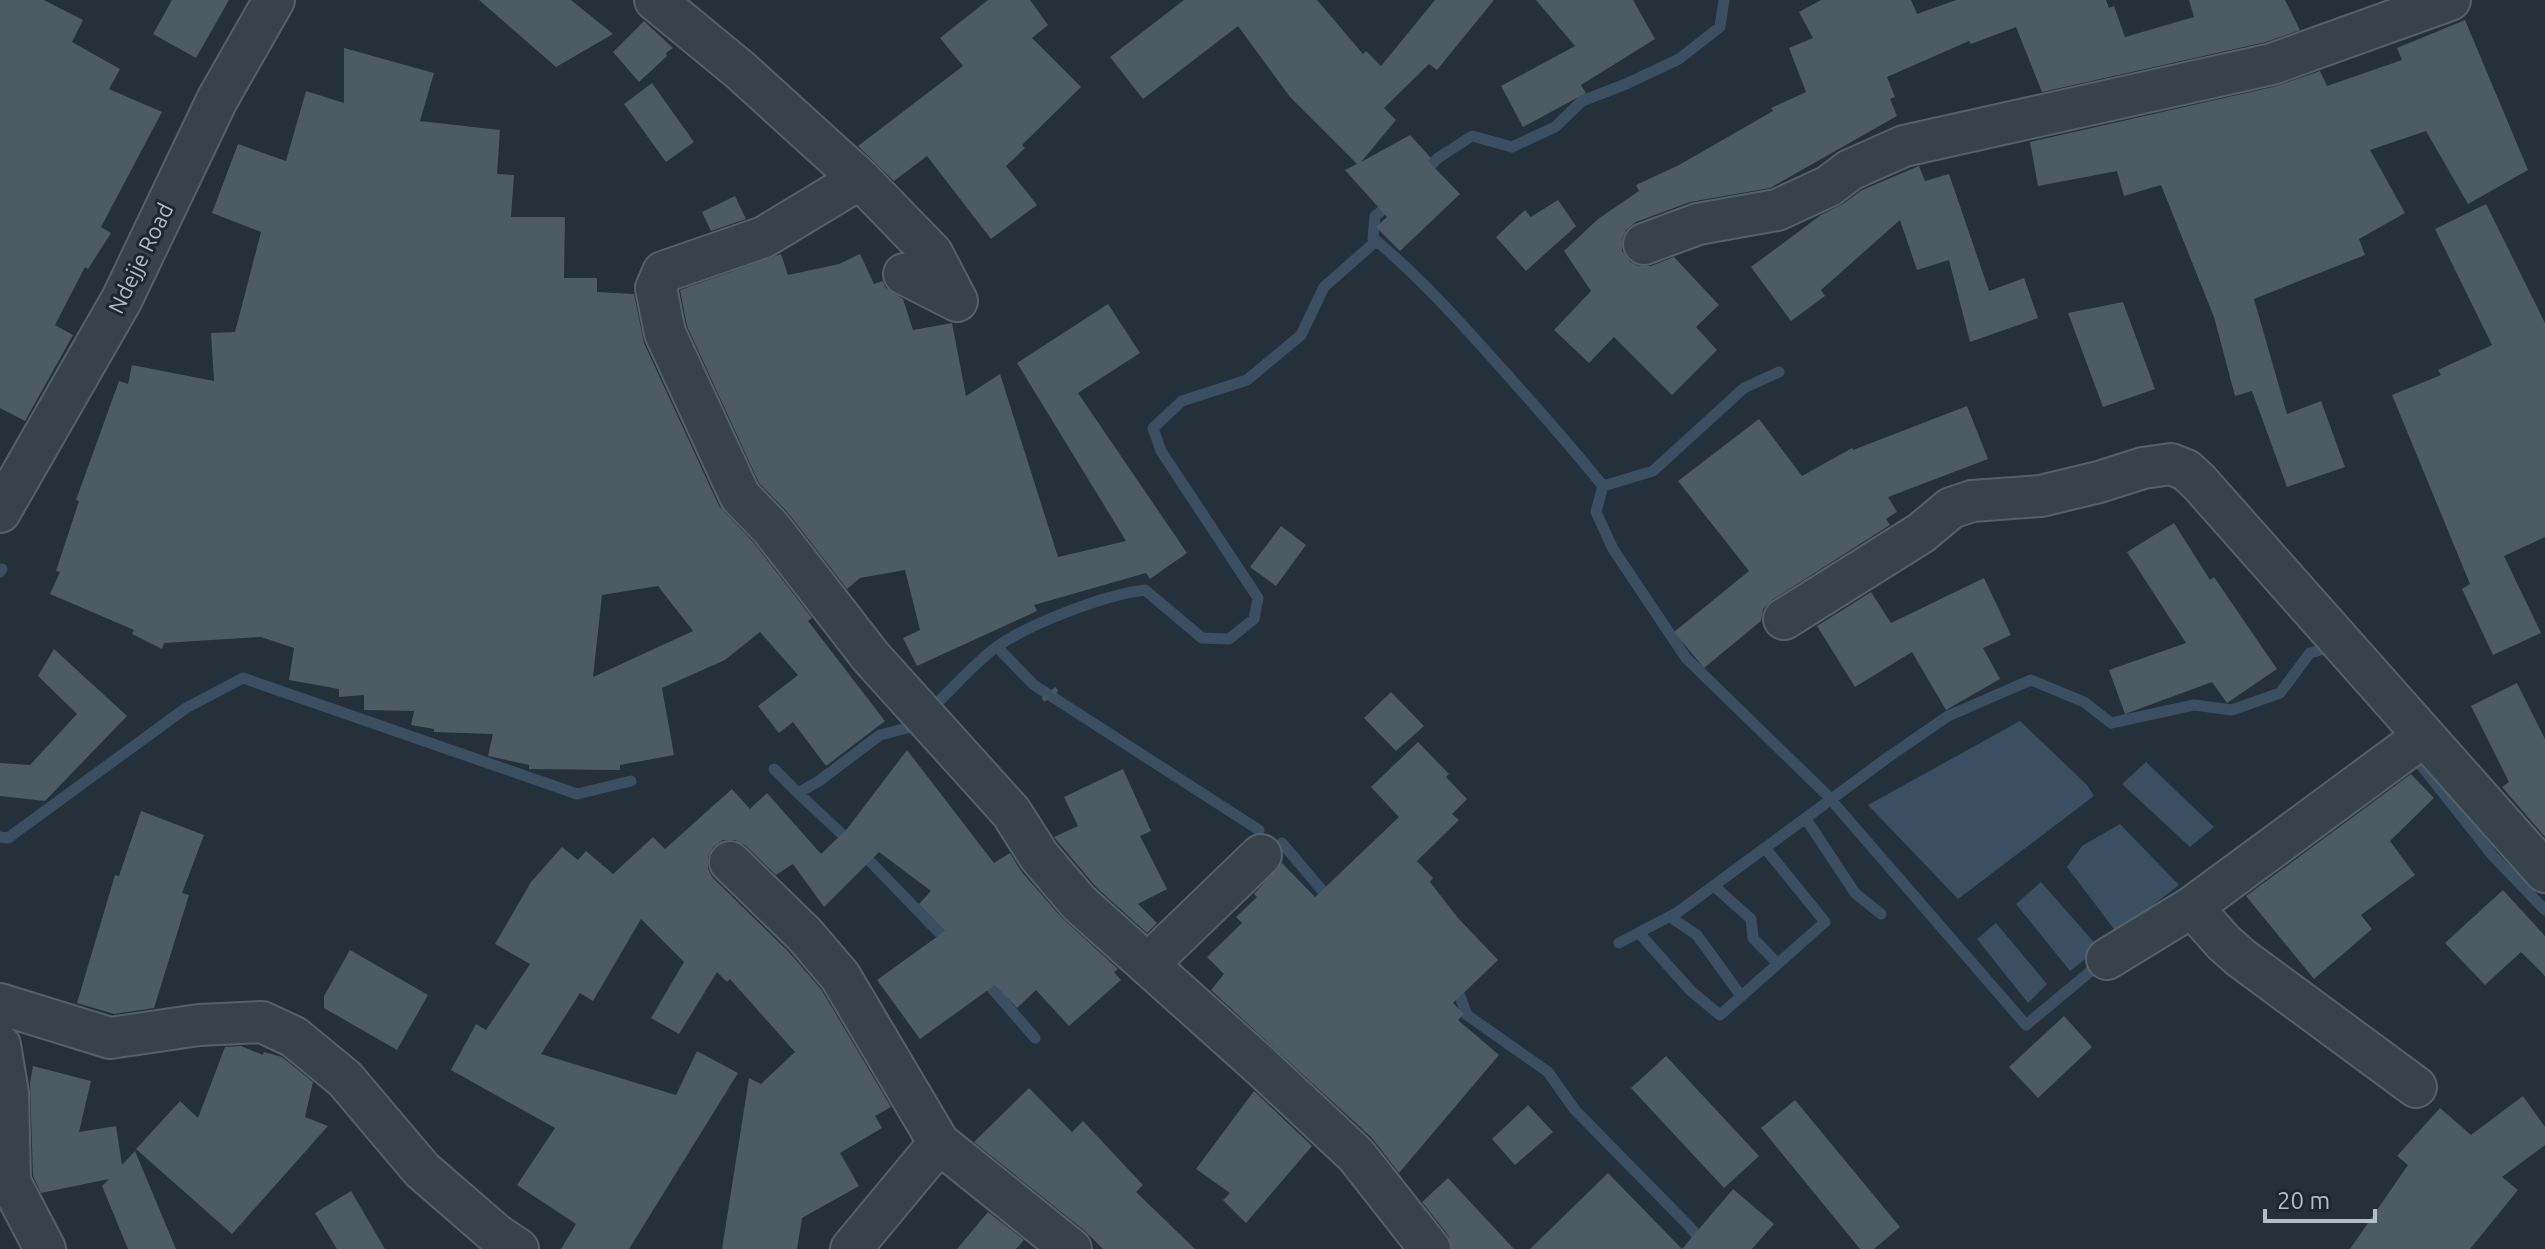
<svg xmlns="http://www.w3.org/2000/svg" width="2545" height="1249" viewBox="0 0 2545 1249" font-family="Ubuntu,sans-serif">
	<rect width="100%" height="100%" fill="#24303a"/>
	<path fill="#3a5062" d="M 2020,721 L 2087,785 L 2094,796 L 1958,899 L 1868,805 Z
		M 2146,762 L 2214,827 L 2190,847 L 2122,784 Z
		M 2120,824 L 2179,885 L 2117,933 L 2067,867 L 2082,846 Z
		M 2041,882 L 2099,948 L 2070,971 L 2016,904 Z
		M 1996,923 L 2047,984 L 2028,1003 L 1977,939 Z"/>
	<g fill="none" stroke-linecap="round" stroke-linejoin="round">
		<path stroke="#3a5062" stroke-width="11" d="M 1422,174 L 1438,158 L 1472,136 L 1512,147 L 1555,127 L 1582,101 L 1626,84 L 1679,59 L 1720,27 L 1724,0
			M 1373,238 C 1421,278 1461,323 1503,370 C 1537,408 1571,446 1603,486 L 1653,471 L 1744,388 L 1779,372
			M 1603,486 L 1596,512 L 1613,549 L 1686,658 L 1826,794 L 2026,1025 L 2103,961
			M 0,572 L 2,569
			M 997,647 L 1034,685 L 1259,830
			M 936,704 C 955,686 974,664 995,648 C 1028,624 1104,595 1145,590 L 1202,638 L 1229,639 L 1254,619 L 1258,598 L 1161,451 L 1153,428 L 1182,401 L 1247,380 L 1301,335 L 1324,287 L 1375,242 L 1373,238 L 1375,216 L 1392,202
			M 2413,755 L 2493,856 L 2545,910
			M 774,769 L 798,793 L 819,781 L 880,735 L 915,726
			M 798,793 L 862,853 L 949,943
			M 1806,819 L 1855,893 L 1881,914
			M 0,837 L 8,838 L 186,708 L 243,678 L 577,794 L 631,781
			M 1282,843 L 1332,902
			M 1714,886 L 1751,919 L 1753,938 L 1778,964
			M 1670,917 L 1697,935 L 1741,996
			M 1639,933 L 1691,991 L 1720,1015 L 1825,922 L 1765,848
			M 1619,943 L 1678,912 L 1887,758 L 1948,716 L 2031,680 L 2084,702 L 2111,723 L 2194,705 L 2232,710 L 2280,693 L 2310,653 L 2331,647
			M 983,978 L 1035,1038
			M 1453,986 L 1457,988 L 1467,1015 L 1548,1072 L 1575,1110 L 1689,1226 L 1708,1249"/>
	</g>
	<path fill="#4d5b65" fill-rule="evenodd" d="M 0,0 L 44,0 L 83,20 L 72,42 L 120,69 L 109,89 L 162,112 L 101,227 L 111,233 L 88,269 L 85,267 L 55,325 L 73,335 L 25,421 L 0,408 Z
		M 172,0 L 229,0 L 196,58 L 153,34 Z
		M 479,0 L 571,0 L 613,34 L 556,67 Z
		M 988,0 L 1030,0 L 1048,25 L 1032,38 L 1081,87 L 1022,145 L 1025,148 L 1006,166 L 1037,205 L 991,239 L 927,156 L 894,181 L 858,146 L 963,66 L 940,38 Z
		M 1184,0 L 1317,0 L 1363,54 L 1366,51 L 1381,66 L 1435,0 L 1494,0 L 1437,70 L 1429,64 L 1384,108 L 1396,120 L 1361,162 L 1410,135 L 1431,158 L 1428,161 L 1460,194 L 1400,251 L 1376,227 L 1387,217 L 1345,170 L 1357,164 L 1290,97 L 1238,26 L 1143,99 L 1110,57 Z
		M 1536,0 L 1633,0 L 1655,39 L 1581,85 L 1586,93 L 1523,127 L 1501,86 L 1575,46 Z
		M 1821,0 L 1911,0 L 1917,14 L 1956,0 L 2106,0 L 2109,8 L 2114,6 L 2125,37 L 2194,17 L 2189,0 L 2285,0 L 2300,30 L 2266,42 L 2042,92 L 2016,27 L 1971,44 L 1969,41 L 1887,77 L 1895,97 L 1890,99 L 1897,116 L 1770,188 L 1690,202 L 1636,222 L 1626,230 L 1622,239 L 1622,251 L 1630,262 L 1639,266 L 1651,266 L 1674,257 L 1719,305 L 1696,327 L 1717,350 L 1672,395 L 1614,337 L 1589,363 L 1554,330 L 1591,291 L 1564,251 L 1598,219 L 1639,191 L 1636,185 L 1679,165 L 1773,111 L 1771,108 L 1806,92 L 1789,48 L 1813,38 L 1799,12 Z
		M 2465,20 L 2528,170 L 2468,204 L 2426,131 L 2370,150 L 2405,213 L 2359,239 L 2365,255 L 2254,299 L 2287,414 L 2321,401 L 2345,467 L 2287,487 L 2252,391 L 2235,396 L 2214,317 L 2161,185 L 2124,196 L 2117,171 L 2038,186 L 2030,142 L 2277,86 L 2320,71 L 2327,86 L 2402,60 L 2397,48 Z
		M 644,21 L 673,48 L 666,53 L 667,56 L 639,82 L 613,52 Z
		M 344,48 L 434,73 L 420,121 L 500,130 L 497,174 L 514,175 L 511,217 L 565,217 L 564,278 L 597,278 L 597,292 L 634,294 L 644,343 L 719,506 L 754,543 L 812,618 L 808,621 L 885,721 L 826,766 L 793,722 L 779,733 L 758,706 L 798,675 L 760,632 L 725,660 L 662,688 L 674,755 L 620,765 L 620,770 L 529,769 L 529,765 L 488,756 L 493,734 L 434,732 L 434,729 L 411,725 L 414,711 L 364,710 L 364,695 L 339,697 L 339,689 L 289,680 L 294,648 L 261,637 L 164,643 L 162,649 L 132,634 L 134,630 L 50,594 L 60,572 L 56,571 L 79,501 L 76,500 L 119,381 L 128,384 L 132,365 L 214,381 L 211,333 L 235,332 L 261,232 L 212,213 L 238,144 L 286,161 L 306,91 L 344,103 ZM 658,586 L 693,631 L 593,677 L 602,595 Z
		M 652,83 L 694,142 L 666,162 L 624,104 Z
		M 1919,166 L 1925,181 L 1949,174 L 1989,291 L 2024,278 L 2038,318 L 1970,342 L 1949,260 L 1917,270 L 1900,220 L 1821,290 L 1825,296 L 1791,321 L 1751,267 L 1821,215 L 1843,204 L 1862,190 Z
		M 735,196 L 746,219 L 711,231 L 702,212 Z
		M 1558,200 L 1576,226 L 1526,271 L 1496,237 L 1525,210 L 1531,217 Z
		M 2486,204 L 2545,323 L 2545,537 L 2504,556 L 2541,633 L 2493,655 L 2462,589 L 2470,584 L 2392,395 L 2441,375 L 2438,370 L 2492,345 L 2435,229 Z
		M 781,254 L 788,275 L 839,264 L 860,254 L 874,284 L 883,281 L 885,287 L 903,299 L 913,330 L 952,323 L 966,396 L 1000,374 L 1058,557 L 1126,541 L 1017,363 L 1108,304 L 1140,353 L 1078,393 L 1187,553 L 1150,579 L 1146,573 L 1034,605 L 1037,611 L 917,666 L 903,638 L 920,630 L 905,570 L 860,578 L 847,589 L 789,514 L 759,483 L 687,326 L 680,290 Z
		M 2123,302 L 2155,389 L 2103,407 L 2068,313 Z
		M 1967,406 L 1988,459 L 1888,497 L 1897,512 L 1886,519 L 1890,525 L 1772,600 L 1763,609 L 1761,621 L 1704,668 L 1674,632 L 1749,571 L 1678,481 L 1759,419 L 1802,476 L 1852,448 L 1853,450 Z
		M 2174,523 L 2210,580 L 2214,577 L 2277,669 L 2227,703 L 2212,682 L 2125,714 L 2109,670 L 2186,643 L 2127,552 Z
		M 1281,526 L 1306,545 L 1276,586 L 1250,567 Z
		M 1984,578 L 2011,635 L 1983,648 L 2000,679 L 1946,710 L 1912,652 L 1855,687 L 1817,626 L 1871,592 L 1891,623 Z
		M 54,649 L 127,716 L 45,801 L 0,796 L 0,763 L 30,765 L 77,714 L 38,676 Z
		M 2517,683 L 2545,739 L 2545,837 L 2502,787 L 2509,782 L 2471,706 Z
		M 1391,692 L 1424,726 L 1396,751 L 1364,718 Z
		M 1418,742 L 1449,774 L 1446,777 L 1467,799 L 1452,814 L 1459,820 L 1417,861 L 1433,878 L 1430,882 L 1458,918 L 1498,960 L 1453,1003 L 1464,1014 L 1458,1020 L 1499,1055 L 1399,1173 L 1372,1138 L 1211,990 L 1224,974 L 1207,957 L 1242,923 L 1236,917 L 1257,897 L 1254,894 L 1282,863 L 1315,897 L 1399,817 L 1371,787 Z
		M 907,750 L 994,863 L 1010,853 L 1021,871 L 1062,918 L 1118,969 L 1114,972 L 1121,980 L 1069,1026 L 1036,990 L 1017,1008 L 995,985 L 920,1039 L 877,980 L 945,931 L 919,904 L 931,891 L 879,852 L 824,907 L 793,864 L 776,875 L 745,845 L 735,840 L 723,840 L 713,847 L 708,857 L 708,869 L 713,878 L 788,951 L 821,989 L 891,1107 L 875,1116 L 882,1128 L 840,1153 L 859,1186 L 802,1218 L 797,1249 L 722,1249 L 749,1078 L 761,1084 L 795,1052 L 730,979 L 727,982 L 717,972 L 679,1034 L 651,1018 L 684,962 L 641,919 L 593,1001 L 580,993 L 541,1054 L 676,1095 L 697,1051 L 738,1073 L 629,1249 L 561,1249 L 576,1224 L 517,1185 L 555,1128 L 451,1070 L 476,1024 L 486,1030 L 530,964 L 495,944 L 531,882 L 562,847 L 578,860 L 586,851 L 613,874 L 653,837 L 665,849 L 732,789 L 750,809 L 767,793 L 821,854 L 847,829 Z
		M 1123,769 L 1151,831 L 1140,836 L 1167,889 L 1138,904 L 1157,923 L 1147,933 L 1096,887 L 1054,837 L 1078,826 L 1064,797 Z
		M 2411,774 L 2434,798 L 2390,841 L 2415,875 L 2361,915 L 2372,929 L 2314,979 L 2246,896 Z
		M 141,811 L 204,835 L 182,893 L 189,895 L 154,1008 L 114,1014 L 77,1003 L 115,875 L 119,876 Z
		M 2503,890 L 2545,936 L 2545,976 L 2521,952 L 2485,985 L 2445,943 Z
		M 350,950 L 428,995 L 397,1050 L 324,1008 L 324,996 Z
		M 2064,1016 L 2092,1047 L 2038,1098 L 2009,1067 Z
		M 241,1046 L 263,1055 L 264,1052 L 282,1057 L 313,1082 L 305,1117 L 328,1126 L 232,1234 L 136,1149 L 180,1101 L 198,1118 L 225,1047 Z
		M 1666,1056 L 1759,1156 L 1724,1188 L 1631,1088 Z
		M 33,1066 L 91,1081 L 79,1132 L 116,1126 L 122,1165 L 135,1151 L 176,1249 L 128,1249 L 102,1186 L 109,1179 L 41,1193 L 33,1176 L 30,1083 Z
		M 1029,1088 L 1072,1132 L 1083,1121 L 1143,1185 L 1136,1192 L 1195,1249 L 1103,1249 L 1085,1231 L 974,1142 Z
		M 1254,1091 L 1312,1146 L 1246,1223 L 1223,1200 L 1230,1193 L 1196,1169 Z
		M 2523,1096 L 2545,1127 L 2545,1145 L 2502,1177 L 2518,1190 L 2470,1249 L 2350,1249 L 2408,1165 L 2397,1156 L 2440,1108 L 2471,1135 Z
		M 1795,1100 L 1900,1227 L 1874,1249 L 1860,1249 L 1761,1128 Z
		M 1528,1105 L 1553,1132 L 1515,1165 L 1492,1139 Z
		M 1608,1173 L 1682,1249 L 1733,1189 L 1774,1224 L 1752,1249 L 1530,1249 Z
		M 1448,1178 L 1514,1249 L 1452,1249 L 1448,1235 L 1422,1202 Z
		M 351,1191 L 385,1249 L 337,1249 L 315,1213 Z
		M 988,1212 L 1024,1240 L 1016,1249 L 957,1249 Z"/>
	<g fill="none" stroke-linecap="round" stroke-linejoin="round">
		<g stroke="#566068" stroke-width="44">
			<path id="minor" d="M 655,0 L 740,70 L 860,179 L 932,253 L 957,301 L 904,274
				M 860,179 L 764,237 L 663,272 L 656,288 L 665,333 L 740,496 L 771,528 L 871,657 L 1011,812 L 1039,856 L 1079,903 L 1261,1066 L 1356,1155 L 1430,1249
				M 1644,244 L 1698,224 L 1777,210 L 1829,186 L 1850,170 L 1904,146 L 2272,64 L 2450,0
				M 0,512 L 122,299 L 217,100 L 274,0
				M 1784,619 L 1921,533 L 1951,508 L 1972,501 L 2041,496 L 2099,482 L 2143,468 L 2171,464 L 2186,470 L 2199,482 L 2545,872
				M 730,862 L 805,935 L 840,976 L 939,1143 L 1071,1249
				M 2192,907 L 2224,943 L 2241,958 L 2416,1087
				M 2107,959 L 2192,907 L 2424,736
				M 1148,964 L 1261,855
				M 0,1004 L 110,1038 L 199,1025 L 262,1022 L 294,1037 L 345,1079 L 422,1170 L 497,1235 L 518,1249
				M 0,1045 L 8,1093 L 10,1182 L 45,1249
				M 851,1249 L 939,1143"/>
		</g>
		<path stroke="#46595a" stroke-width="5" stroke-dasharray="6 6" stroke-linecap="butt" d="M 1043,700 L 1057,689"/>
		<use href="#minor" stroke="#38424b" stroke-width="40"/>
	</g>
	<g text-anchor="middle" dominant-baseline="central" stroke-width="6" stroke-linejoin="round" paint-order="stroke">
		<g font-size="22" fill="#b3bdc6" stroke="#1d272f">
			<text transform="translate(140 258) rotate(-64)">Ndejje Road</text>
		</g>
	</g>
	<path d="M2265 1209v12h110v-12" fill="none" stroke="#b3bdc6" stroke-width="4"/>
	<text x="2277" y="1209" font-size="24" fill="#b3bdc6" stroke="#1d272f" stroke-width="6" paint-order="stroke">20 m</text>
</svg>
